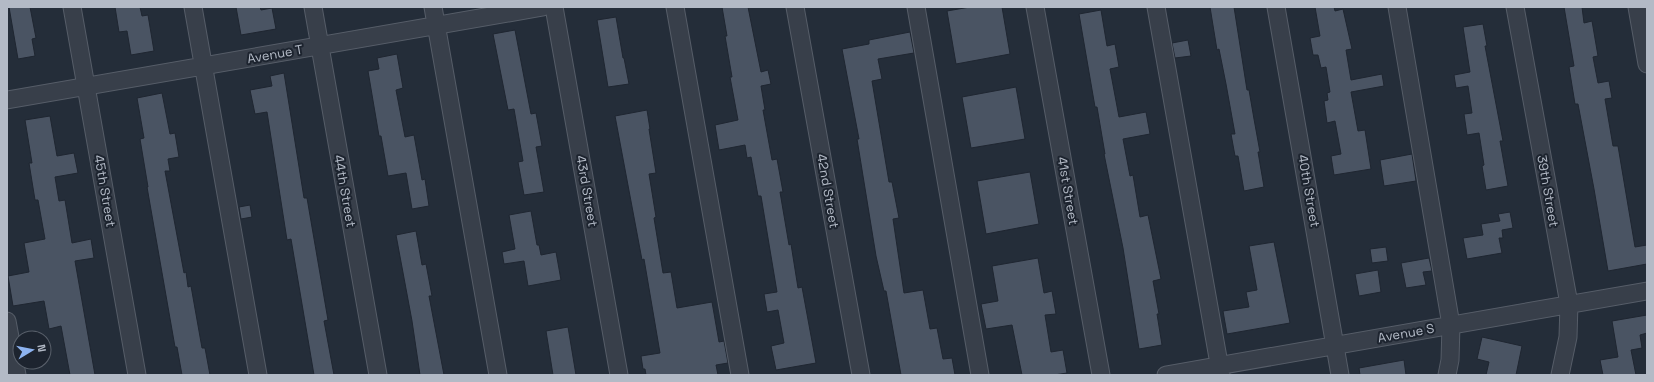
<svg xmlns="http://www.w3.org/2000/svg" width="1654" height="382" viewBox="0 0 1654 382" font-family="'Space Grotesk',sans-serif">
	<rect width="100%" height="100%" fill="#242d39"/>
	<path fill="#4a5463" stroke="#1f2631" d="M 9,7 L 30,7 L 36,38 L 32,39 L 35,56 L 18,59 Z
		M 115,7 L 140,7 L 142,16 L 148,15 L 154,51 L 131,55 L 127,31 L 119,32 Z
		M 236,7 L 260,7 L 261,10 L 272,8 L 276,29 L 241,35 Z
		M 722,7 L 748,7 L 761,72 L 768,70 L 771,84 L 761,86 L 765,110 L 763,110 L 772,160 L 777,159 L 783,192 L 780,192 L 789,245 L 791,244 L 798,288 L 802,287 L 816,363 L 776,370 L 771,346 L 784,343 L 778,310 L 767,312 L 764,294 L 777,292 L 761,196 L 758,196 L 751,157 L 747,158 L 745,145 L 719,150 L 715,125 L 738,120 L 730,77 L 732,77 L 725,36 L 727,36 Z
		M 970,7 L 1002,7 L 1010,54 L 956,64 L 947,11 Z
		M 1210,7 L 1234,7 L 1247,90 L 1249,90 L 1254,119 L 1260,152 L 1258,152 L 1264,187 L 1244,191 L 1238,156 L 1235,156 L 1231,134 L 1235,134 L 1226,84 L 1219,49 L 1217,50 Z
		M 1315,7 L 1334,7 L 1335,11 L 1343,9 L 1352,49 L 1346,50 L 1351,80 L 1382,74 L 1384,86 L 1351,92 L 1358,131 L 1365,130 L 1371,169 L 1334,175 L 1331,156 L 1341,154 L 1335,121 L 1327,123 L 1324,101 L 1328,100 L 1327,93 L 1330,92 L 1326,67 L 1321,68 L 1318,55 L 1313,55 L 1310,38 L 1320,36 Z
		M 1564,7 L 1582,7 L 1584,23 L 1592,21 L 1598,56 L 1593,57 L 1598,83 L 1609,81 L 1612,98 L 1605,99 L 1613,146 L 1618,146 L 1635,247 L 1647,245 L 1647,264 L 1608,271 L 1594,189 L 1578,104 L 1575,104 L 1569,67 L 1574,66 Z
		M 1101,10 L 1107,46 L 1115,44 L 1119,67 L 1110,69 L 1119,117 L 1146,112 L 1150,134 L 1123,139 L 1130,176 L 1133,175 L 1140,217 L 1148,215 L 1161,279 L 1153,281 L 1159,314 L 1157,314 L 1162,345 L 1139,349 L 1123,248 L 1104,154 L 1105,154 L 1097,107 L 1095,107 L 1079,14 Z
		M 616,17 L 623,58 L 624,58 L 629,84 L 608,87 L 597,20 Z
		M 1483,24 L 1487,46 L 1485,46 L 1503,141 L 1500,141 L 1508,186 L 1486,190 L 1482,166 L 1484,165 L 1479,133 L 1467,135 L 1464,114 L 1472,113 L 1468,86 L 1456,88 L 1454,75 L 1470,72 L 1463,27 Z
		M 515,30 L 531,114 L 536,113 L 542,146 L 536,147 L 544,192 L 524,195 L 518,162 L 523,161 L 514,109 L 508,110 L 493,34 Z
		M 910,32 L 914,53 L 878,59 L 882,79 L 872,81 L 889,182 L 892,182 L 899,218 L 893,219 L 904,293 L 923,290 L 930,329 L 937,328 L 943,359 L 952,358 L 955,375 L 901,375 L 886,291 L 884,291 L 876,256 L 857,139 L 859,139 L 842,49 L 869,44 L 869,40 Z
		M 1188,40 L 1191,56 L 1175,58 L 1172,43 Z
		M 397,54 L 403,88 L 396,90 L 405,137 L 414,135 L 422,180 L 425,179 L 429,206 L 412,209 L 406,173 L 388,176 L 381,136 L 379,136 L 368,71 L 379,69 L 377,58 Z
		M 284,73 L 304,198 L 307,198 L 328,320 L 324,321 L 334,375 L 314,375 L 291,239 L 287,240 L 267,112 L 255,114 L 250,90 L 272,86 L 270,76 Z
		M 1016,87 L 1025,139 L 971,148 L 962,97 Z
		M 162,93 L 170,134 L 175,133 L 179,157 L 168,159 L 170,171 L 165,171 L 184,273 L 186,272 L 188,287 L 191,286 L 202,348 L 205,348 L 210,375 L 182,375 L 177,347 L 175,347 L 147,187 L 148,187 L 140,139 L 144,138 L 137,98 Z
		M 647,110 L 650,129 L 649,129 L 656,173 L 649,174 L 656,217 L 654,218 L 663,273 L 671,272 L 677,308 L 712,302 L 719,342 L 724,341 L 728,363 L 716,365 L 718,375 L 646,375 L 645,369 L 643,369 L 641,356 L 660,353 L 644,259 L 642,260 L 615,116 Z
		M 50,116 L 57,156 L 74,153 L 78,173 L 55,177 L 59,201 L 65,200 L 72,243 L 91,239 L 94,258 L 75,261 L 95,375 L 70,375 L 61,326 L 49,329 L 44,301 L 13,306 L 8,276 L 29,272 L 24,243 L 45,239 L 38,200 L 35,200 L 29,163 L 32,163 L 25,120 Z
		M 1412,154 L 1416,181 L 1384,186 L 1380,160 Z
		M 1030,172 L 1039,224 L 986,234 L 977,181 Z
		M 250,205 L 252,217 L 241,219 L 239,207 Z
		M 531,211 L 537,245 L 539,245 L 541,255 L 556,252 L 561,280 L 528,286 L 524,261 L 504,264 L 502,252 L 515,249 L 509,215 Z
		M 1510,212 L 1513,228 L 1502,230 L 1503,238 L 1499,238 L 1502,253 L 1467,259 L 1463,238 L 1483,235 L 1481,224 L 1500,221 L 1498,214 Z
		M 416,231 L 422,265 L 426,264 L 432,296 L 429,296 L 444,375 L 420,375 L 412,321 L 396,235 Z
		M 1274,242 L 1290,323 L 1227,334 L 1223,311 L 1249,307 L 1246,292 L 1257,290 L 1249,246 Z
		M 1386,247 L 1388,261 L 1372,263 L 1370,249 Z
		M 1038,258 L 1044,293 L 1052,291 L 1056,314 L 1045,315 L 1051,352 L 1063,350 L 1067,373 L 1054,375 L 1022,375 L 1012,325 L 986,329 L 981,304 L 998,301 L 992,266 Z
		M 1429,258 L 1432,271 L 1423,272 L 1426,285 L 1406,288 L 1401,263 Z
		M 1378,270 L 1381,292 L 1359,296 L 1355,274 Z
		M 1647,315 L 1647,333 L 1640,335 L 1642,348 L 1631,350 L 1636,375 L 1603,375 L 1600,360 L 1618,357 L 1612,321 Z
		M 568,327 L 576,375 L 553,375 L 546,331 Z
		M 1482,337 L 1522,346 L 1516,375 L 1486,375 L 1489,362 L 1477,359 Z
		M 1404,360 L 1406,375 L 1360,375 L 1359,368 Z"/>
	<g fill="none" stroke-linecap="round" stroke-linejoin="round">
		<g stroke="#565d68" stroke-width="19">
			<path id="minor" d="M 72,7 L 137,375
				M 193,7 L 258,375
				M 313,7 L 378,375
				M 433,7 L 498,375
				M 554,7 L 619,375
				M 675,7 L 740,375
				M 795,7 L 861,375
				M 916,7 L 980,375
				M 1035,7 L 1101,375
				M 1156,7 L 1221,375
				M 1276,7 L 1340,375
				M 1397,7 L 1451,325 L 1450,360 L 1447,375
				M 1515,7 L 1569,304 L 1568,337 L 1560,375
				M 1637,7 L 1647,64
				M 7,100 L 543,7
				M 7,321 L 17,375
				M 1166,375 L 1647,291"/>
		</g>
		<use href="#minor" stroke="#383f4a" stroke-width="17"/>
	</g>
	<g text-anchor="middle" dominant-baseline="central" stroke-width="4" stroke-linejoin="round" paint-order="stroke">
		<g font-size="13" fill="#b3bac6" stroke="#1d242f">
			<text transform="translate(275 54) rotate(-10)">Avenue T</text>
			<text transform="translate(105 191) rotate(80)">45th Street</text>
			<text transform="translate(345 191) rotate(80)">44th Street</text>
			<text transform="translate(587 191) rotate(80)">43rd Street</text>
			<text transform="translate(828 191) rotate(80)">42nd Street</text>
			<text transform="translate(1068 191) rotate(80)">41st Street</text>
			<text transform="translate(1309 191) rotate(80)">40th Street</text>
			<text transform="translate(1548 191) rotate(80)">39th Street</text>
			<text transform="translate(1406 333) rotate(-10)">Avenue S</text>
		</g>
	</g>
	<rect width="1654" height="382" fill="none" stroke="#b3bac6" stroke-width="16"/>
	<g transform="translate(32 350) rotate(80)"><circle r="19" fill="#1d242f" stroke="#59606b"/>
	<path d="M0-3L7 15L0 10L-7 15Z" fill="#8db3f0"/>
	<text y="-6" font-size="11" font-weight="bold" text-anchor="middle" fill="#b3bac6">N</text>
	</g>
</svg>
